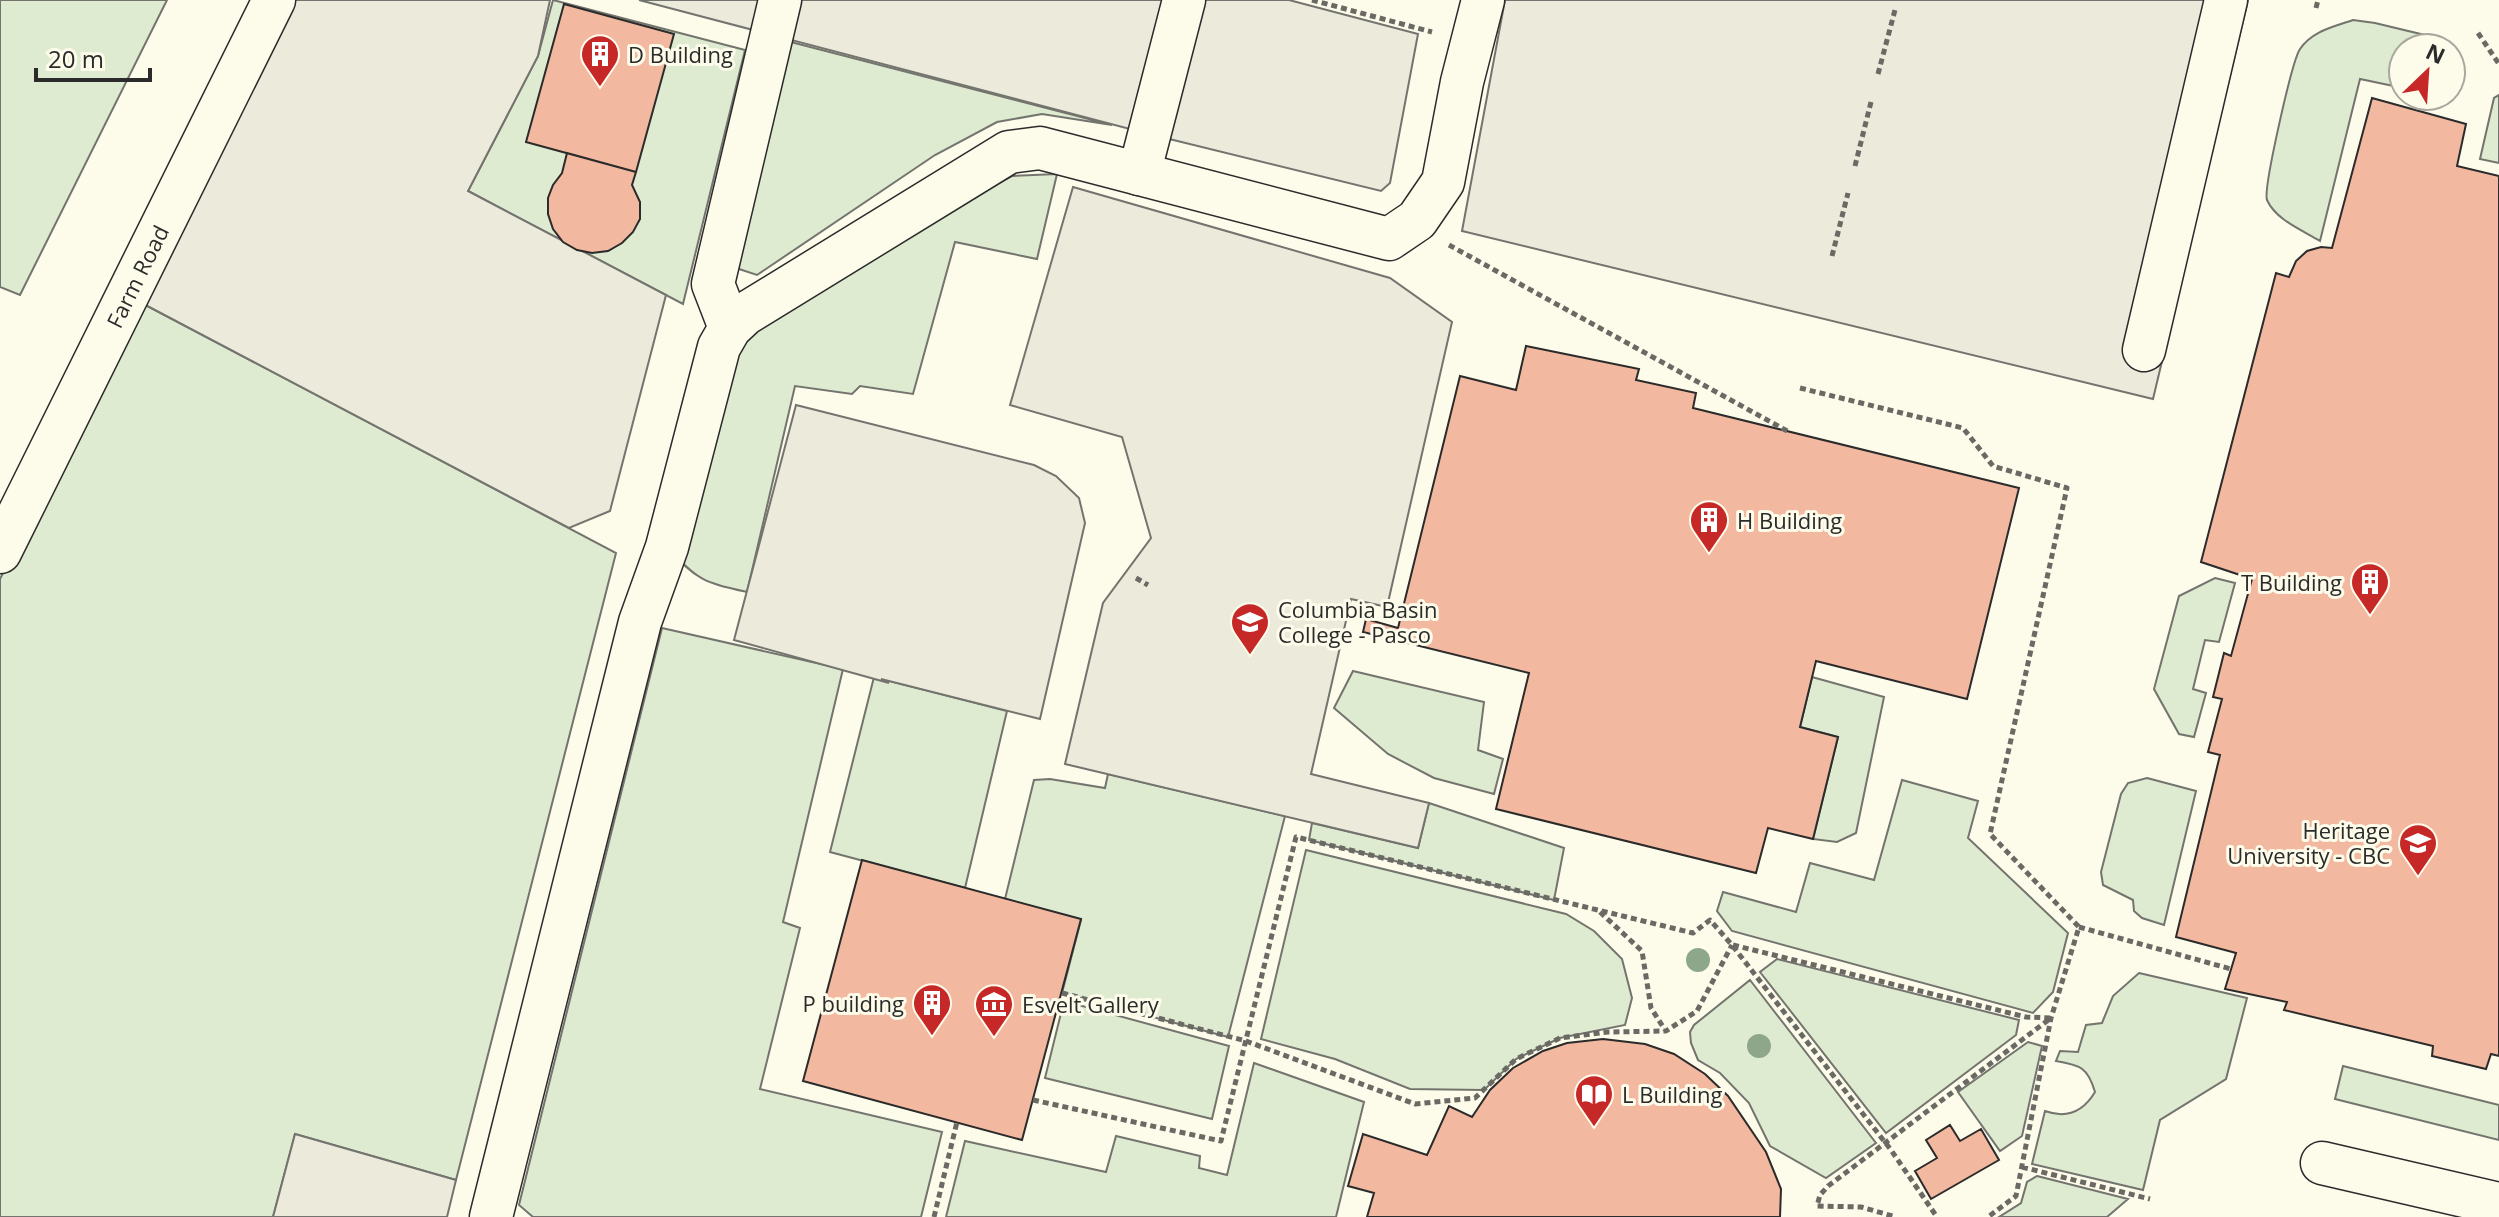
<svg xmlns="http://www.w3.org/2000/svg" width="2499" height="1217" viewBox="0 0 2499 1217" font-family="'Open Sans',sans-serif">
	<rect width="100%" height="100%" fill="#fdfbea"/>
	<path fill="#deebd1" stroke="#74746e" stroke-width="2" d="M 0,0 L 167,0 L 20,295 L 0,287 Z
		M 553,0 L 745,50 L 683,304 L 468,191 L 538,56 Z
		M 2353,20 L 2375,23 L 2433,37 L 2441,48 L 2403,48 L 2403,88 L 2360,79 L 2320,241 C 2302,230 2276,220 2267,200 C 2263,189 2292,61 2300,49 C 2312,31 2333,27 2353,20 Z
		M 787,41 L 1112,125 L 1042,114 L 997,122 L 935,155 L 757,275 L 739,269 L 740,231 Z
		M 2499,95 L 2499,163 L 2480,159 L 2494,98 Z
		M 1057,174 L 1037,259 L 955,242 L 913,394 L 860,386 L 852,394 L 795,386 L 747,592 C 703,582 698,581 667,547 L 719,347 L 954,206 L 1012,176 Z
		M 136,300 L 616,553 L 456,1180 L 295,1134 L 273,1217 L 0,1217 L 0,579 Z
		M 2215,578 L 2235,583 L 2219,642 L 2205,640 L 2193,689 L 2206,693 L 2194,737 L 2179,734 L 2154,689 L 2179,596 Z
		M 662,628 L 843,669 L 783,922 L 800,928 L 760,1089 L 942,1132 L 921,1217 L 533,1217 L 519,1205 Z
		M 1353,671 L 1484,702 L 1478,750 L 1503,759 L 1494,794 L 1434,778 L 1388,754 L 1334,708 Z
		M 874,677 L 1007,711 L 965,888 L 830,852 Z
		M 1812,677 L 1884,697 L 1856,833 L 1837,842 L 1813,839 L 1838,737 L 1800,727 Z
		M 1108,774 L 1285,816 L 1228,1037 L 1062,993 L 1081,920 L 1005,899 L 1034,780 L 1050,779 L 1105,788 Z
		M 2147,778 L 2196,791 L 2164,925 L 2142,918 L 2134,911 L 2133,900 L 2103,885 L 2101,872 L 2121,794 L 2128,783 Z
		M 1902,780 L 1978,801 L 1968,838 L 2068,933 L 2053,992 L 2033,1013 L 1732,931 L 1717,911 L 1723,892 L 1796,912 L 1810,863 L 1874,880 Z
		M 1429,803 L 1564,848 L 1554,900 L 1309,840 L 1312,823 L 1418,848 Z
		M 1306,850 L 1566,914 L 1594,931 L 1622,959 L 1632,998 L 1625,1025 L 1560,1038 L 1516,1059 L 1484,1090 L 1410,1089 L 1335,1059 L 1261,1039 Z
		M 1777,959 L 2019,1020 L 2016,1035 L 1886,1133 L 1760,972 Z
		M 2139,973 L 2247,998 L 2226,1079 L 2160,1120 L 2143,1190 L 2032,1164 L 2045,1111 C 2067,1119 2083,1112 2095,1092 C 2088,1068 2081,1065 2056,1061 L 2060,1051 L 2078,1052 L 2086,1025 L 2102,1023 L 2113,996 Z
		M 1750,980 L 1876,1143 L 1826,1178 L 1770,1146 L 1749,1103 L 1720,1073 L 1698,1060 L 1691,1043 L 1690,1032 L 1694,1025 Z
		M 1064,1001 L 1229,1046 L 1212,1119 L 1045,1078 Z
		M 2028,1042 L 2042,1046 L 2022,1136 L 2000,1151 L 1958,1092 Z
		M 1254,1063 L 1364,1102 L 1336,1217 L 946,1217 L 965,1141 L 1106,1172 L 1116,1136 L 1200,1156 L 1199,1168 L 1227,1175 Z
		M 2343,1066 L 2499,1105 L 2499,1140 L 2335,1099 Z
		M 2037,1176 L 2128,1199 L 2107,1217 L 1999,1217 L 2021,1203 L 2027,1182 Z"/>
	<path fill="#eceadb" stroke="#74746e" stroke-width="2" d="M 277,0 L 550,0 L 538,56 L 468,191 L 666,295 L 610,511 L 569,528 L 136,300 Z
		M 639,0 L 1289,0 L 1418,34 L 1390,183 L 1381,191 L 1149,134 Z
		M 1505,0 L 2248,0 L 2153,399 L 1462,231 Z
		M 1073,187 L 1390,278 L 1452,322 L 1387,607 L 1351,599 L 1311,774 L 1429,803 L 1418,848 L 1065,764 L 1103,603 L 1151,538 L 1122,437 L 1010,405 Z
		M 796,405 L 1034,465 L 1056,476 L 1079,498 L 1085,523 L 1040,719 L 881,679 L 889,683 L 734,640 Z
		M 295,1134 L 456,1180 L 447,1217 L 273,1217 Z"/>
	<path fill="#f2b8a0" stroke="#2b2b2b" stroke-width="2" d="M 564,4 L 674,34 L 636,172 L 526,142 Z
		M 2372,98 L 2466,124 L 2457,166 L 2499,176 L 2499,1056 L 2491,1054 L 2486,1069 L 2432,1056 L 2433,1046 L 2284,1010 L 2287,1002 L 2225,989 L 2236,953 L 2176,937 L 2220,755 L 2208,752 L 2222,699 L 2213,697 L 2224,653 L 2231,656 L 2252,579 L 2201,562 L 2276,273 L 2289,277 L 2296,261 L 2307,251 L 2321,247 L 2332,248 Z
		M 567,153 L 636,172 L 632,185 L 640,202 L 640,219 L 633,232 L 622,243 L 608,251 L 592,253 L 577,250 L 563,242 L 553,229 L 548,214 L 548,198 L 553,185 L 562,173 Z
		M 1526,346 L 1639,369 L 1636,380 L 1696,393 L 1693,408 L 2019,488 L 1967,699 L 1816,661 L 1800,727 L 1838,737 L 1813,839 L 1768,828 L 1756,873 L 1496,809 L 1529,673 L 1363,632 L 1366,619 L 1398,628 L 1460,376 L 1516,390 Z
		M 862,860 L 1081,919 L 1022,1140 L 803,1081 Z
		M 1603,1039 L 1645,1044 L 1674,1054 L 1705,1074 L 1728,1096 L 1766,1152 L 1781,1189 L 1780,1217 L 1367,1217 L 1374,1193 L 1348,1186 L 1363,1134 L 1427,1155 L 1449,1106 L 1472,1117 L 1490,1090 L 1513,1068 L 1543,1051 L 1567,1043 Z
		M 1950,1125 L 1960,1141 L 1981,1129 L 1999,1160 L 1931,1199 L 1915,1171 L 1937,1158 L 1926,1140 Z"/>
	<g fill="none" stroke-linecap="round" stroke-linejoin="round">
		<g stroke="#2b2b2b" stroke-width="45">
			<g id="minor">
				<path d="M 1139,174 L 1184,0"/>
				<path d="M 730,328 L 713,284 L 780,0"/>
				<path d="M 2144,350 L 2226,0"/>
				<path id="s1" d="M 0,552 L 274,0"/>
				<path d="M 2322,1163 L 2499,1204"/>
				<path d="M 491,1217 L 640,622 L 667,547 L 719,347 L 730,328 L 745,314 L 1009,152 L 1040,148 L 1389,239 L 1417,220 L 1443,182 L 1462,82 L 1483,0"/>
			</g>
		</g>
		<path stroke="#6a6964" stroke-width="5" stroke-dasharray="6 4" stroke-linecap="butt" d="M 1312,0 L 1432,32
			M 2316,8 L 2318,0
			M 2478,33 L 2499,64
			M 1878,74 L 1895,10
			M 1855,166 L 1871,102
			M 1449,245 L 1789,432
			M 1832,256 L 1848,193
			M 1800,388 L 1963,428 L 1993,466 L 2067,488 L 1990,834 L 2079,927 L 2051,1018 L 2016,1196 L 1988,1217
			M 1136,578 L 1148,585
			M 1600,912 L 1642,951 L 1651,1008 L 1665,1030
			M 2079,927 L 2231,969
			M 1733,945 L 2026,1017 L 2051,1018 L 1828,1186 L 1820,1195 L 1817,1206 L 1861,1207 L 1896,1217
			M 1062,993 L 1246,1041 L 1415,1104 L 1475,1098 L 1516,1059 L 1560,1038 L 1608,1032 L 1666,1031 L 1697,1011 L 1732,945
			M 1033,1100 L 1221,1141 L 1296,837 L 1693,933 L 1710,920 L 1732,945 L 1891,1150 L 1937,1217
			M 2022,1167 L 2150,1199
			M 934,1217 L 957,1122"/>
		<use href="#minor" stroke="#fdfbea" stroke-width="42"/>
	</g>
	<g fill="#8ea78a">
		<circle cx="1698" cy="960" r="12"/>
		<circle cx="1759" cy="1046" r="12"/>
	</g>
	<defs>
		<g id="building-pin" transform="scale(2)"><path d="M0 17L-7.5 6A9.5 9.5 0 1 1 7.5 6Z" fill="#c62828" stroke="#fdfbea"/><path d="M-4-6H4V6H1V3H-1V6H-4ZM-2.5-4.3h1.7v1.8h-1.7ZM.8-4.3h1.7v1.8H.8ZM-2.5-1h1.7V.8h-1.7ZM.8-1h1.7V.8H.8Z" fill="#fff"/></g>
		<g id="university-pin" transform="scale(2)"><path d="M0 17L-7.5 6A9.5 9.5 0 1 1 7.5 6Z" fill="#c62828" stroke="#fdfbea"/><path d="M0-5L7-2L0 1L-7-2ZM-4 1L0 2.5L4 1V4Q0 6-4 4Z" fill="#fff"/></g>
		<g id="museum-pin" transform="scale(2)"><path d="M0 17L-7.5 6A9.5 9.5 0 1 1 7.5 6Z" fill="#c62828" stroke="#fdfbea"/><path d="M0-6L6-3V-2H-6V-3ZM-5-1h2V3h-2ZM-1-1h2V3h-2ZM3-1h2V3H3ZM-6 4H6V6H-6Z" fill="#fff"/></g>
		<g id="library-pin" transform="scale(2)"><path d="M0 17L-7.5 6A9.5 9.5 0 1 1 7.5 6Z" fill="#c62828" stroke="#fdfbea"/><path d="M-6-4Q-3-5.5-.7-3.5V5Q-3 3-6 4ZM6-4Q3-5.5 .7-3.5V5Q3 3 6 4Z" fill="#fff"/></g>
	</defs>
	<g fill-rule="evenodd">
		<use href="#building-pin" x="600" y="54"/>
		<use href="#building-pin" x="1709" y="520"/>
		<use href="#building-pin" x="2370" y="582"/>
		<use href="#university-pin" x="1250" y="622"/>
		<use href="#university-pin" x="2418" y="843"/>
		<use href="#building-pin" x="932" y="1003"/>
		<use href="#museum-pin" x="994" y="1004"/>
		<use href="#library-pin" x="1594" y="1094"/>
	</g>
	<g text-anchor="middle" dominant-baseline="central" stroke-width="6" stroke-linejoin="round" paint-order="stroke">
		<g font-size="22" fill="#2b2b2b" stroke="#fdfbea" text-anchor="start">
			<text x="628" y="54">D Building</text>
			<text x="1737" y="520">H Building</text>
			<text x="2342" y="582" text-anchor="end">T Building</text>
			<text x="1278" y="609">Columbia Basin<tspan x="1278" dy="25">College - Pasco</tspan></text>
			<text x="2390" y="830" text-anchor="end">Heritage<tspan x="2390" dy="25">University - CBC</tspan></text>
			<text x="904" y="1003" text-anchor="end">P building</text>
			<text x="1022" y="1004">Esvelt Gallery</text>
			<text x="1622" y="1094">L Building</text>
		</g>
		<g font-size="22" fill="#2b2b2b" stroke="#fdfbea">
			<text stroke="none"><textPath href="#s1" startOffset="308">Farm Road</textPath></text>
		</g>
	</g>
	<g transform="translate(2427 72) rotate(25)"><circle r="38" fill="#fdfbea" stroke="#a9a89e" stroke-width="2"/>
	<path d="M0-6L14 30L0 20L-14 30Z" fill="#c62828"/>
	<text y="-12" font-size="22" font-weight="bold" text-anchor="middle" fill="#2b2b2b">N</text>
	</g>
	<path d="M36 68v12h114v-12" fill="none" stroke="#2b2b2b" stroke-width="4"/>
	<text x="48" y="68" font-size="24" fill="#2b2b2b" stroke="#fdfbea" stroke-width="6" paint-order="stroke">20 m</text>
</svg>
